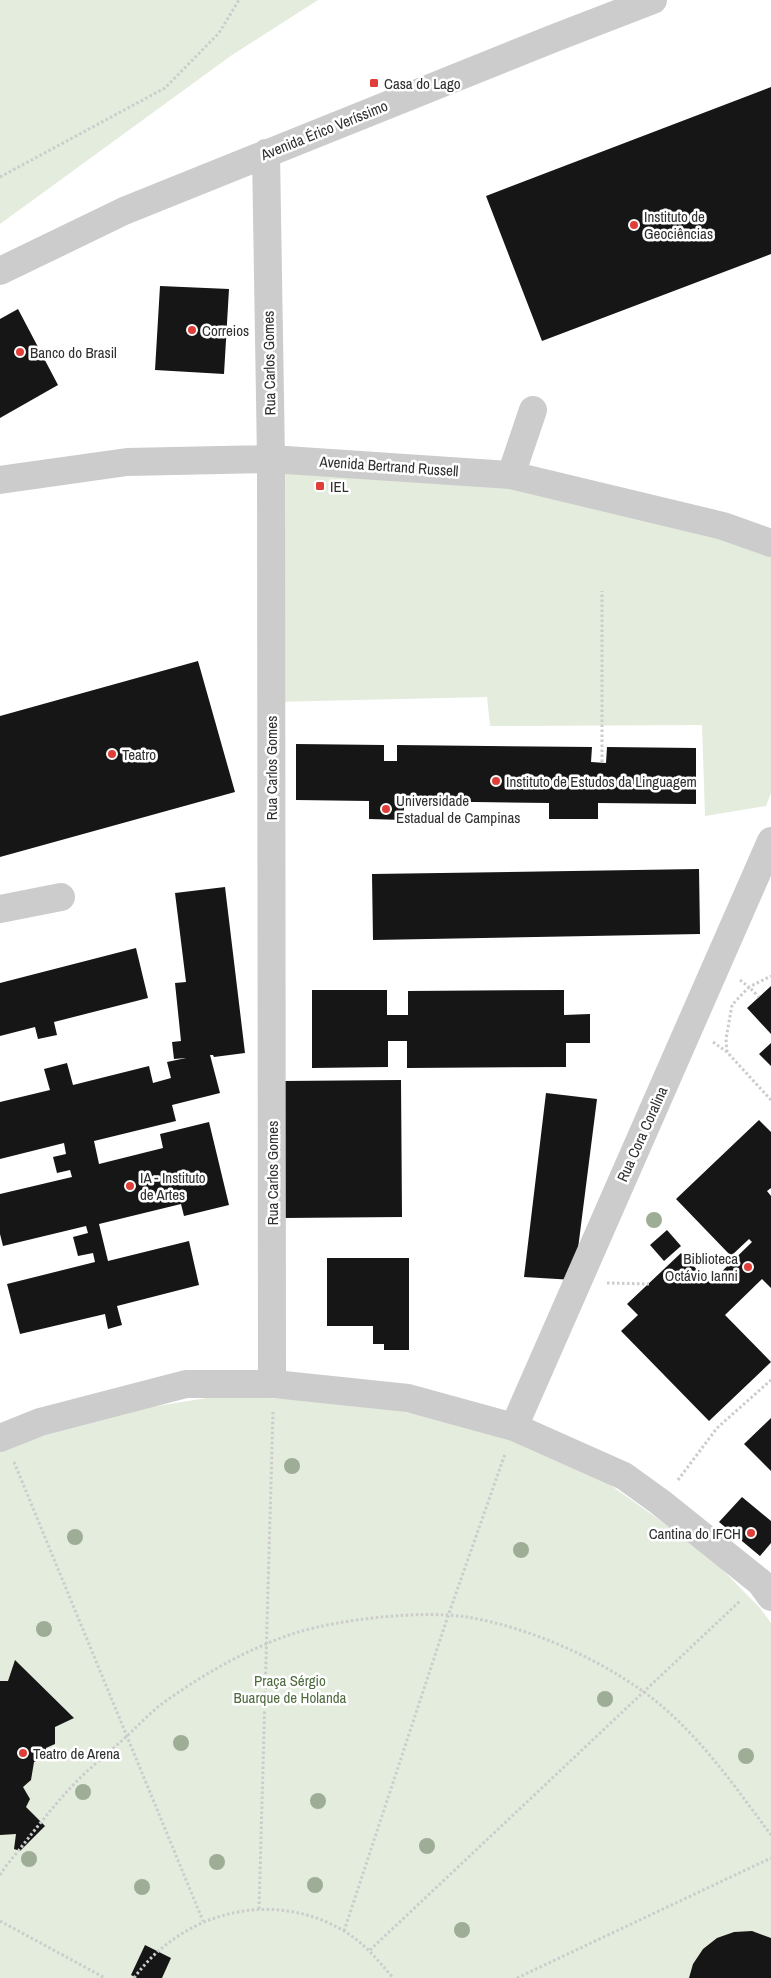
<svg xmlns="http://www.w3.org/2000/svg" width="771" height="1978" viewBox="0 0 771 1978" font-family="'Archivo Narrow',sans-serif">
	<rect width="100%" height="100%" fill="#fff"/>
	<path fill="#e4ecde" d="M 0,0 L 318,0 L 232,55 L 0,224 Z
		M 271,459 L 421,468 L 771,547 L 771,793 L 766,806 L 705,816 L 702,725 L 490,726 L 487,697 L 271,702 Z
		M 225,1395 L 371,1405 L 453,1422 L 527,1445 L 609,1484 L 706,1553 L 760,1608 L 771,1623 L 771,1978 L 0,1978 L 0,1450 L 62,1427 L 151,1407 Z"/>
	<path fill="#161616" d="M 771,87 L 771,254 L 542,341 L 486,196 Z
		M 160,286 L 229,289 L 224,374 L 155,370 Z
		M 18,309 L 58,385 L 0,418 L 0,319 Z
		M 198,661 L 235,792 L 0,857 L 0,716 Z
		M 296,744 L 384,745 L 384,761 L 397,761 L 397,745 L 592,747 L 591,762 L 606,763 L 607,747 L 696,748 L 696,804 L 598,803 L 598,819 L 549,819 L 549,803 L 404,801 L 404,820 L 369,819 L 369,801 L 296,800 Z
		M 699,869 L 700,934 L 373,940 L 372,874 Z
		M 225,887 L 245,1053 L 214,1057 L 213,1055 L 210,1055 L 220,1093 L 172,1105 L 176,1121 L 94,1141 L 99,1164 L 163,1148 L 160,1134 L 209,1122 L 229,1205 L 184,1216 L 181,1204 L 99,1224 L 108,1261 L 189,1241 L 199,1285 L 117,1306 L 122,1325 L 108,1329 L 105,1314 L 20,1334 L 7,1284 L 95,1262 L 93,1253 L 78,1256 L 73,1237 L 88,1233 L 86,1226 L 3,1246 L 0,1234 L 0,1194 L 72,1177 L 70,1170 L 57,1173 L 53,1157 L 66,1154 L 64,1143 L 0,1159 L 0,1102 L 50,1090 L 44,1069 L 67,1063 L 73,1085 L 149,1066 L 153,1083 L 171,1078 L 167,1062 L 186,1058 L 174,1059 L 172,1042 L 181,1041 L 175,983 L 186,982 L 175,893 Z
		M 136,948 L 148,998 L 54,1022 L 57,1035 L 38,1039 L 35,1027 L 0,1036 L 0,983 Z
		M 771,986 L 771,1034 L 747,1008 Z
		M 312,990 L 387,990 L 387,1015 L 408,1015 L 408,991 L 564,990 L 564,1015 L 590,1014 L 590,1043 L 566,1043 L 566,1067 L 407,1068 L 407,1041 L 388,1041 L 388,1067 L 312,1068 Z
		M 771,1043 L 771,1066 L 759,1054 Z
		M 401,1080 L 402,1217 L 283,1218 L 283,1081 Z
		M 546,1093 L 597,1099 L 574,1280 L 524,1277 Z
		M 759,1120 L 771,1132 L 771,1188 L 767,1191 L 771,1196 L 771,1288 L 762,1279 L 725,1315 L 771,1362 L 709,1421 L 621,1331 L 638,1315 L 627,1304 L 681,1253 L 710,1283 L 752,1242 L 749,1239 L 731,1256 L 676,1199 Z
		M 667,1230 L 681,1246 L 664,1261 L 650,1245 Z
		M 327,1258 L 409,1258 L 409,1350 L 384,1350 L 384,1344 L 373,1344 L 373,1326 L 327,1326 Z
		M 771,1418 L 771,1471 L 744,1444 Z
		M 742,1497 L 771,1521 L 771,1543 L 760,1556 L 719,1522 Z
		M 15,1660 L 74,1718 L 55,1727 L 55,1744 L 46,1748 L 46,1757 L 34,1762 L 31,1780 L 23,1787 L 30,1799 L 26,1807 L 45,1826 L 20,1851 L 14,1849 L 16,1834 L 0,1835 L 0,1681 L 8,1681 Z
		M 752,1931 L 771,1938 L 771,1978 L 689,1978 L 693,1964 L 703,1949 L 717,1938 L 734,1932 Z
		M 145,1945 L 171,1958 L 162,1978 L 137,1978 L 131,1975 Z"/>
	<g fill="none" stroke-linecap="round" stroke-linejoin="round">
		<path stroke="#ccc" stroke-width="3" stroke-dasharray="2.5 2.5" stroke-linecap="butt" d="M 0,177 L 165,88 L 219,33 L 239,0
			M 602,762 L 602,591
			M 740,980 L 749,987 L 771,976
			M 713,1042 L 727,1052 L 771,1100
			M 727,1052 L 726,1039 L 732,1005 L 749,987 L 759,997
			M 607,1283 L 649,1284
			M 14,1462 L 203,1921
			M 678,1480 L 717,1428 L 771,1380
			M 0,1875 L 6,1866 C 30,1837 52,1806 79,1779 C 94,1764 112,1750 128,1735 C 138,1726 148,1715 159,1706 C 200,1676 246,1649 295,1633 C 341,1619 420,1610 467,1617 C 527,1627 594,1656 644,1692 C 696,1730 733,1784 771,1835
			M 259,1909 L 273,1412
			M 0,1921 L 105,1978
			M 344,1931 L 448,1616 L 505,1454
			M 370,1950 L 740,1601
			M 134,1978 C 182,1912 272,1888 344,1931 C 364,1943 378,1960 393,1978
			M 517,1978 L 771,1858"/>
		<path stroke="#ccc" stroke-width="28" d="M 266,153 L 271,459 L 272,1370 L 274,1384
			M 0,271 L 124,211 L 557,37 L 653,0
			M 511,475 L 533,410
			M 0,480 L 127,462 L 271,459 L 511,475 L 723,526 L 771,543
			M 0,909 L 61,897
			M 514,1427 L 771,841
			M 0,1438 L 40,1422 L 186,1384 L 274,1384 L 408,1398 L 514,1427 L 624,1476 L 660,1502 L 760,1582 L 771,1597"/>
	</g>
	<g fill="#9ead95">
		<circle cx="654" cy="1220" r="8"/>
		<circle cx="292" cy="1466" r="8"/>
		<circle cx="75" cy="1537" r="8"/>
		<circle cx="521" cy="1550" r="8"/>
		<circle cx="44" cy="1629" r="8"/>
		<circle cx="605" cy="1699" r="8"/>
		<circle cx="181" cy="1743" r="8"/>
		<circle cx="746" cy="1756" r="8"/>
		<circle cx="83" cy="1792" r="8"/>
		<circle cx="318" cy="1801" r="8"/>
		<circle cx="427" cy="1846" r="8"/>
		<circle cx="29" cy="1859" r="8"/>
		<circle cx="217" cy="1862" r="8"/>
		<circle cx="315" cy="1885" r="8"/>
		<circle cx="142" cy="1887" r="8"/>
		<circle cx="462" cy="1930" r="8"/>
	</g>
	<g fill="#df3e39" stroke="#fff" stroke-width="2">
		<rect x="369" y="78" width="10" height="10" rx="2.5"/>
		<circle cx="634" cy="225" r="5"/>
		<circle cx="192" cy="330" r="5"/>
		<circle cx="20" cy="352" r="5"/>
		<rect x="315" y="481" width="10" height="10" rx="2.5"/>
		<circle cx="112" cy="754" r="5"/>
		<circle cx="496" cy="781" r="5"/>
		<circle cx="386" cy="809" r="5"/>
		<circle cx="130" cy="1186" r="5"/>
		<circle cx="748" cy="1267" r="5"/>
		<circle cx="751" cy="1533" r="5"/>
		<circle cx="23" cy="1753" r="5"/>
	</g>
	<g text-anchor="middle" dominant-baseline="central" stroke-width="5" stroke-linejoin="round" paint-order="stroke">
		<g font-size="15" fill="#2f2f2f" stroke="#fff" text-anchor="start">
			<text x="384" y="83">Casa do Lago</text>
			<text x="644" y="216">Instituto de<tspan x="644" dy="17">Geociências</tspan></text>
			<text x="202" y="330">Correios</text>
			<text x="30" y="352">Banco do Brasil</text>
			<text x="330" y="486">IEL</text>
			<text x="122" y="754">Teatro</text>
			<text x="506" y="781">Instituto de Estudos da Linguagem</text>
			<text x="396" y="800">Universidade<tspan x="396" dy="17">Estadual de Campinas</tspan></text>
			<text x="140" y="1177">IA - Instituto<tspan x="140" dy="17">de Artes</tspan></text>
			<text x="738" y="1258" text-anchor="end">Biblioteca<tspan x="738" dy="17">Octávio Ianni</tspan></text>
			<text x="741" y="1533" text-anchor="end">Cantina do IFCH</text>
			<text x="33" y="1753">Teatro de Arena</text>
		</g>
		<g font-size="15" fill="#2f2f2f" stroke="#fff">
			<text transform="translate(324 130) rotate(-22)">Avenida Érico Veríssimo</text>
			<text transform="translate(269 363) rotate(-91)">Rua Carlos Gomes</text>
			<text transform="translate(389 466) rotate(4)">Avenida Bertrand Russell</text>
			<text transform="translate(271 768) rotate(-90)">Rua Carlos Gomes</text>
			<text transform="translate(642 1134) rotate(-66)">Rua Cora Coralina</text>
			<text transform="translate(272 1173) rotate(-90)">Rua Carlos Gomes</text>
		</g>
		<g font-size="15" fill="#4e6a3e" stroke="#fff">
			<text x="290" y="1680">Praça Sérgio<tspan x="290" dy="17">Buarque de Holanda</tspan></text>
		</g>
	</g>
</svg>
